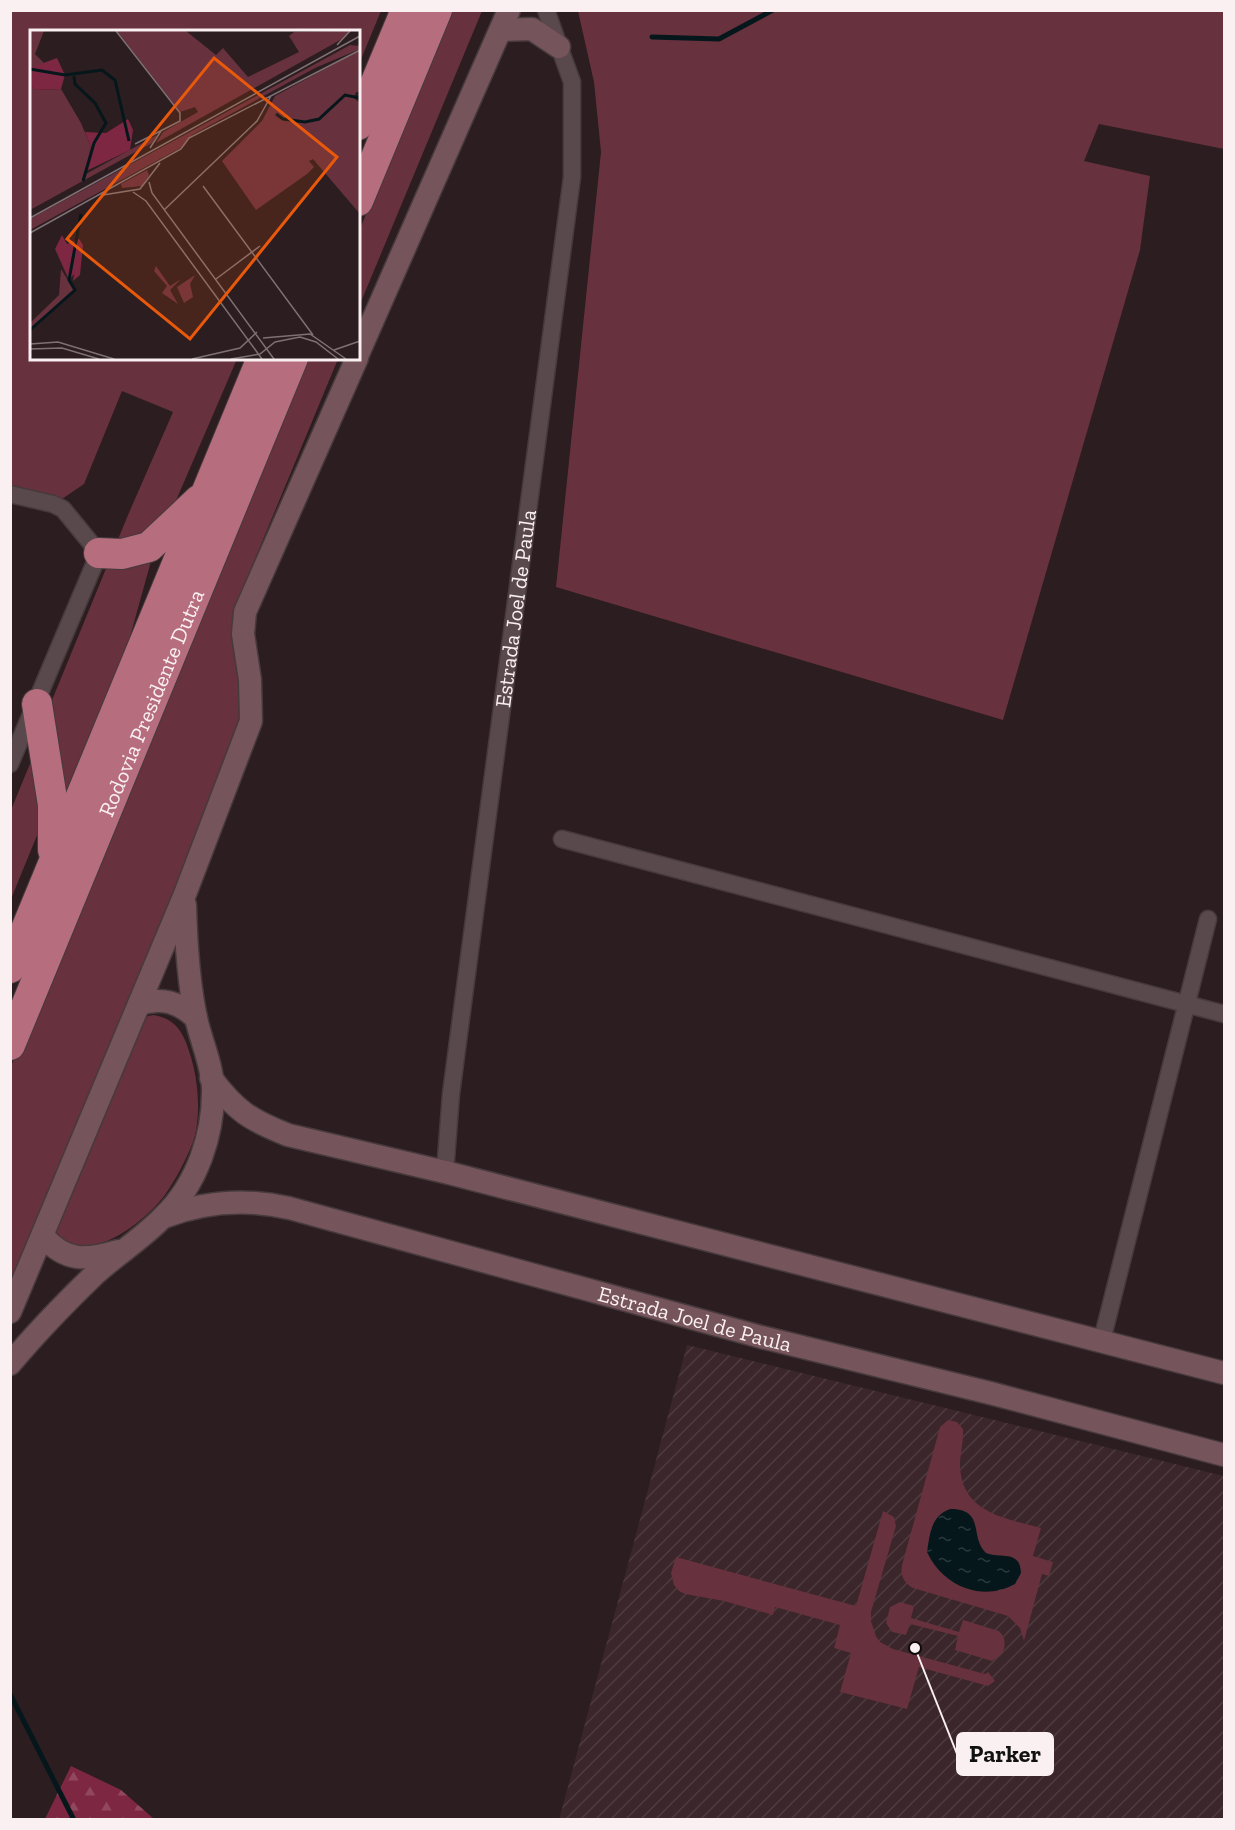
<svg xmlns="http://www.w3.org/2000/svg" width="1235" height="1830" viewBox="0 0 1235 1830" font-family="'Zilla Slab',serif">
	<defs>
		<pattern id="industrial-furrows" width="10" height="10" patternUnits="userSpaceOnUse" patternTransform="scale(1.5)"><rect width="10" height="10" fill="#3b262b"/><path d="M-1 1l2-2M0 10L10 0M9 11l2-2" fill="none" stroke="#4e3b40"/></pattern>
		<pattern id="forest-firs" width="22" height="20" patternUnits="userSpaceOnUse" patternTransform="scale(1.5)"><rect width="22" height="20" fill="#7e2742"/><path d="M5 1l3.5 6h-7zM16 11l3.5 6h-7z" fill="#91475e"/></pattern>
		<pattern id="water-ripples" width="26" height="14" patternUnits="userSpaceOnUse" patternTransform="scale(1.5)"><rect width="26" height="14" fill="#06171b"/><path d="M2 4q2-2 4 0t4 0M15 11q2-2 4 0t4 0" fill="none" stroke="#2b393d"/></pattern>
	</defs>
	<rect width="100%" height="100%" fill="#2b1d20"/>
	<path fill="url(#industrial-furrows)" d="M 687,1345 L 1224,1476 L 1224,1819 L 559,1820 Z"/>
	<path fill="#67313e" d="M 11,11 L 381,11 L 359,64 L 358,32 L 32,32 L 32,358 L 237,359 L 153,554 L 125,655 L 62,806 L 50,705 L 128,515 L 173,412 L 122,391 L 84,484 L 62,499 L 11,487 Z
		M 451,11 L 482,11 L 358,309 L 359,231 Z
		M 578,11 L 1224,11 L 1224,149 L 1099,124 L 1084,161 L 1150,176 L 1140,250 L 1003,720 L 556,587 L 601,152 L 594,82 Z
		M 306,359 L 338,359 L 245,583 L 238,611 L 241,715 L 236,735 L 172,903 L 10,1295 L 11,1066 Z
		M 34,754 L 40,828 L 11,899 L 11,810 Z
		M 153,1015 C 174,1018 183,1031 189,1051 C 198,1077 202,1115 193,1142 C 186,1160 176,1179 165,1195 C 145,1222 82,1272 55,1230 L 145,1017 Z
		M 948,1420 L 957,1422 L 963,1429 C 964,1441 960,1453 960,1466 C 962,1513 1005,1518 1041,1528 L 1033,1556 L 1053,1562 L 1049,1576 L 1042,1574 L 1024,1641 L 1020,1628 L 1008,1616 L 913,1588 C 904,1583 900,1576 902,1565 L 940,1427 Z
		M 883,1511 L 894,1517 L 896,1526 L 871,1612 L 871,1621 L 876,1636 L 880,1642 L 893,1649 L 985,1674 L 988,1672 L 995,1681 L 988,1686 L 919,1667 L 907,1709 L 840,1692 L 851,1653 L 834,1648 L 840,1625 L 775,1607 L 773,1615 L 724,1601 L 685,1594 L 679,1591 L 674,1585 L 671,1573 L 676,1557 L 856,1606 Z
		M 900,1602 L 914,1606 L 911,1618 L 959,1632 L 963,1620 L 999,1631 C 1006,1638 1006,1645 1002,1654 L 992,1661 L 955,1650 L 958,1636 L 910,1624 L 906,1635 L 892,1632 L 886,1623 L 890,1607 Z"/>
	<path fill="url(#forest-firs)" d="M 71,1766 L 121,1790 L 154,1819 L 45,1819 Z"/>
	<path fill="url(#water-ripples)" d="M 950,1509 C 986,1509 969,1537 986,1553 C 1000,1559 1020,1549 1021,1573 L 1015,1584 C 981,1603 942,1585 927,1552 C 930,1533 931,1516 950,1509 Z"/>
	<g fill="none" stroke-linecap="round" stroke-linejoin="round">
		<path stroke="#06171b" stroke-width="5" d="M 652,37 L 719,39 L 773,10
			M 10,1694 L 74,1820"/>
		<g stroke="#463a3d" stroke-width="19">
			<g id="street">
				<path d="M 10,494 L 53,504 L 63,509 L 99,553 L 10,764"/>
				<path d="M 562,839 L 1224,1014"/>
				<path id="s1" d="M 445,1172 L 451,1094 L 572,177 L 572,82 L 546,10"/>
				<path d="M 1102,1340 L 1208,919"/>
			</g>
		</g>
		<g stroke="#463a3d" stroke-width="25">
			<g id="secondary">
				<path d="M 502,30 L 532,29 L 559,47"/>
				<path d="M 358,354 L 509,10"/>
				<path d="M 139,1004 C 162,997 179,1002 196,1018"/>
				<path d="M 211,1078 C 236,1111 250,1120 288,1135 L 445,1172 L 1224,1373"/>
				<path id="s2" d="M 164,1217 C 205,1201 245,1198 289,1208 L 761,1337 L 990,1393 L 1224,1455"/>
				<path d="M 43,1236 C 66,1263 87,1260 118,1251"/>
				<path d="M 10,1312 L 185,894 L 251,721 L 250,680 L 243,634 L 245,612 L 357,358"/>
				<path d="M 10,1364 C 36,1333 65,1303 94,1275 C 117,1254 143,1238 164,1216 C 197,1184 214,1134 213,1088 C 212,1064 201,1041 196,1018 C 188,980 186,943 185,905"/>
			</g>
		</g>
		<g stroke="#463a3d" stroke-width="32">
			<g id="highway">
				<path d="M 358,125 L 406,10"/>
				<path d="M 358,201 L 437,10"/>
				<path d="M 99,553 L 122,554 L 149,547 L 199,500"/>
				<path d="M 37,704 L 53,805 L 53,850"/>
				<path d="M 10,968 L 262,358"/>
				<path id="s3" d="M 10,1045 L 293,358"/>
			</g>
		</g>
		<use href="#street" stroke="#5a494c" stroke-width="16"/>
		<use href="#secondary" stroke="#76545b" stroke-width="22"/>
		<use href="#highway" stroke="#b66e7f" stroke-width="30"/>
	</g>
	<g text-anchor="middle" dominant-baseline="central" stroke-width="6" stroke-linejoin="round" paint-order="stroke">
		<g font-size="22" fill="#faf0f1" stroke="#10090b">
			<text stroke="none"><textPath href="#s1" startOffset="568">Estrada Joel de Paula</textPath></text>
			<text stroke="none"><textPath href="#s3" startOffset="370">Rodovia Presidente Dutra</textPath></text>
			<text stroke="none"><textPath href="#s2" startOffset="548">Estrada Joel de Paula</textPath></text>
		</g>
	</g>
	<g transform="translate(30 30)">
		<rect width="330" height="330" fill="#2b1d20"/>
		<path d="M 0,1 L 14,1 L 5,24 L 15,34 L 3,40 L 0,38 ZM 87,1 L 156,1 L 186,25 L 193,18 L 218,47 L 269,22 L 259,6 L 264,2 L 319,1 L 312,9 L 126,113 L 133,102 L 168,82 L 165,77 L 150,82 ZM 320,15 L 330,16 L 330,19 L 285,38 L 162,105 L 152,117 L 0,200 L 0,189 ZM 330,20 L 330,62 L 326,62 L 324,68 L 330,73 L 330,184 L 283,129 L 279,131 L 284,137 L 277,144 L 226,180 L 192,131 L 232,91 L 245,66 ZM 0,55 L 5,60 L 31,59 L 51,93 L 61,117 L 54,145 L 127,105 L 122,113 L 0,180 ZM 117,140 L 119,145 L 112,156 L 92,158 L 91,154 ZM 126,236 L 140,256 L 151,249 L 140,260 L 148,274 L 132,263 L 137,256 L 124,241 ZM 31,239 L 44,260 L 0,299 L 0,293 L 29,265 ZM 165,245 L 160,254 L 163,267 L 154,273 L 147,257 Z" fill="#67313e"/>
		<path d="M 27,28 L 35,45 L 31,59 L 5,60 L 0,55 L 0,38 ZM 98,89 L 103,100 L 100,120 L 54,142 L 61,117 L 55,102 L 76,103 ZM 32,205 L 37,214 L 49,209 L 53,215 L 50,245 L 43,251 L 44,244 L 39,250 L 25,219 Z" fill="#7e2742"/>
		<path fill="none" stroke="#06171b" stroke-width="3" d="M 0,39 L 35,45 L 72,40 L 85,50 L 99,111M 44,46 L 45,54 L 65,73 L 76,93 L 64,113 L 53,151M 246,84 L 253,89 L 275,92 L 289,89 L 315,65 L 330,68M 0,300 L 45,260 L 39,250 L 51,184"/>
		<path fill="none" stroke="#7e7174" stroke-width="1.5" d="M 86,1 L 150,83 L 150,91 L 105,114M 307,15 L 320,1M 120,118 L 131,101M 119,152 L 122,163 L 244,329M 173,156 L 283,305M 103,162 L 116,171 L 232,329M 73,165 L 110,159 L 130,133M 134,180 L 227,91 L 241,66M 0,188 L 330,6M 0,203 L 151,119 L 159,108 L 330,20M 186,249 L 230,216M 233,308 L 280,304 L 316,329M 0,314 L 28,312 L 84,329M 0,319 L 32,318 L 69,329M 304,320 L 330,311M 162,329 L 210,318 L 227,302M 201,329 L 230,324 L 245,312 L 270,307 L 286,312 L 308,329"/>
		<path fill="#e8590c" fill-opacity="0.15" stroke="#e8590c" stroke-width="3" d="M 184,28 L 307,127 L 160,309 L 37,209 Z"/>
		<rect width="330" height="330" fill="none" stroke="#faf0f1" stroke-width="3"/>
	</g>
	<path fill="none" stroke="#faf0f1" stroke-width="2" d="M915 1648L957 1754"/>
	<circle fill="#faf0f1" stroke="#10090b" stroke-width="2" cx="915" cy="1648" r="6"/>
	<rect fill="#faf0f1" stroke="#faf0f1" stroke-width="2" x="957" y="1733" width="96" height="42" rx="6"/>
	<g font-size="24" text-anchor="middle" font-weight="bold" fill="#111">
		<text x="1005" y="1762">Parker</text>
	</g>
	<rect width="1235" height="1830" fill="none" stroke="#faf0f1" stroke-width="24"/>
</svg>
